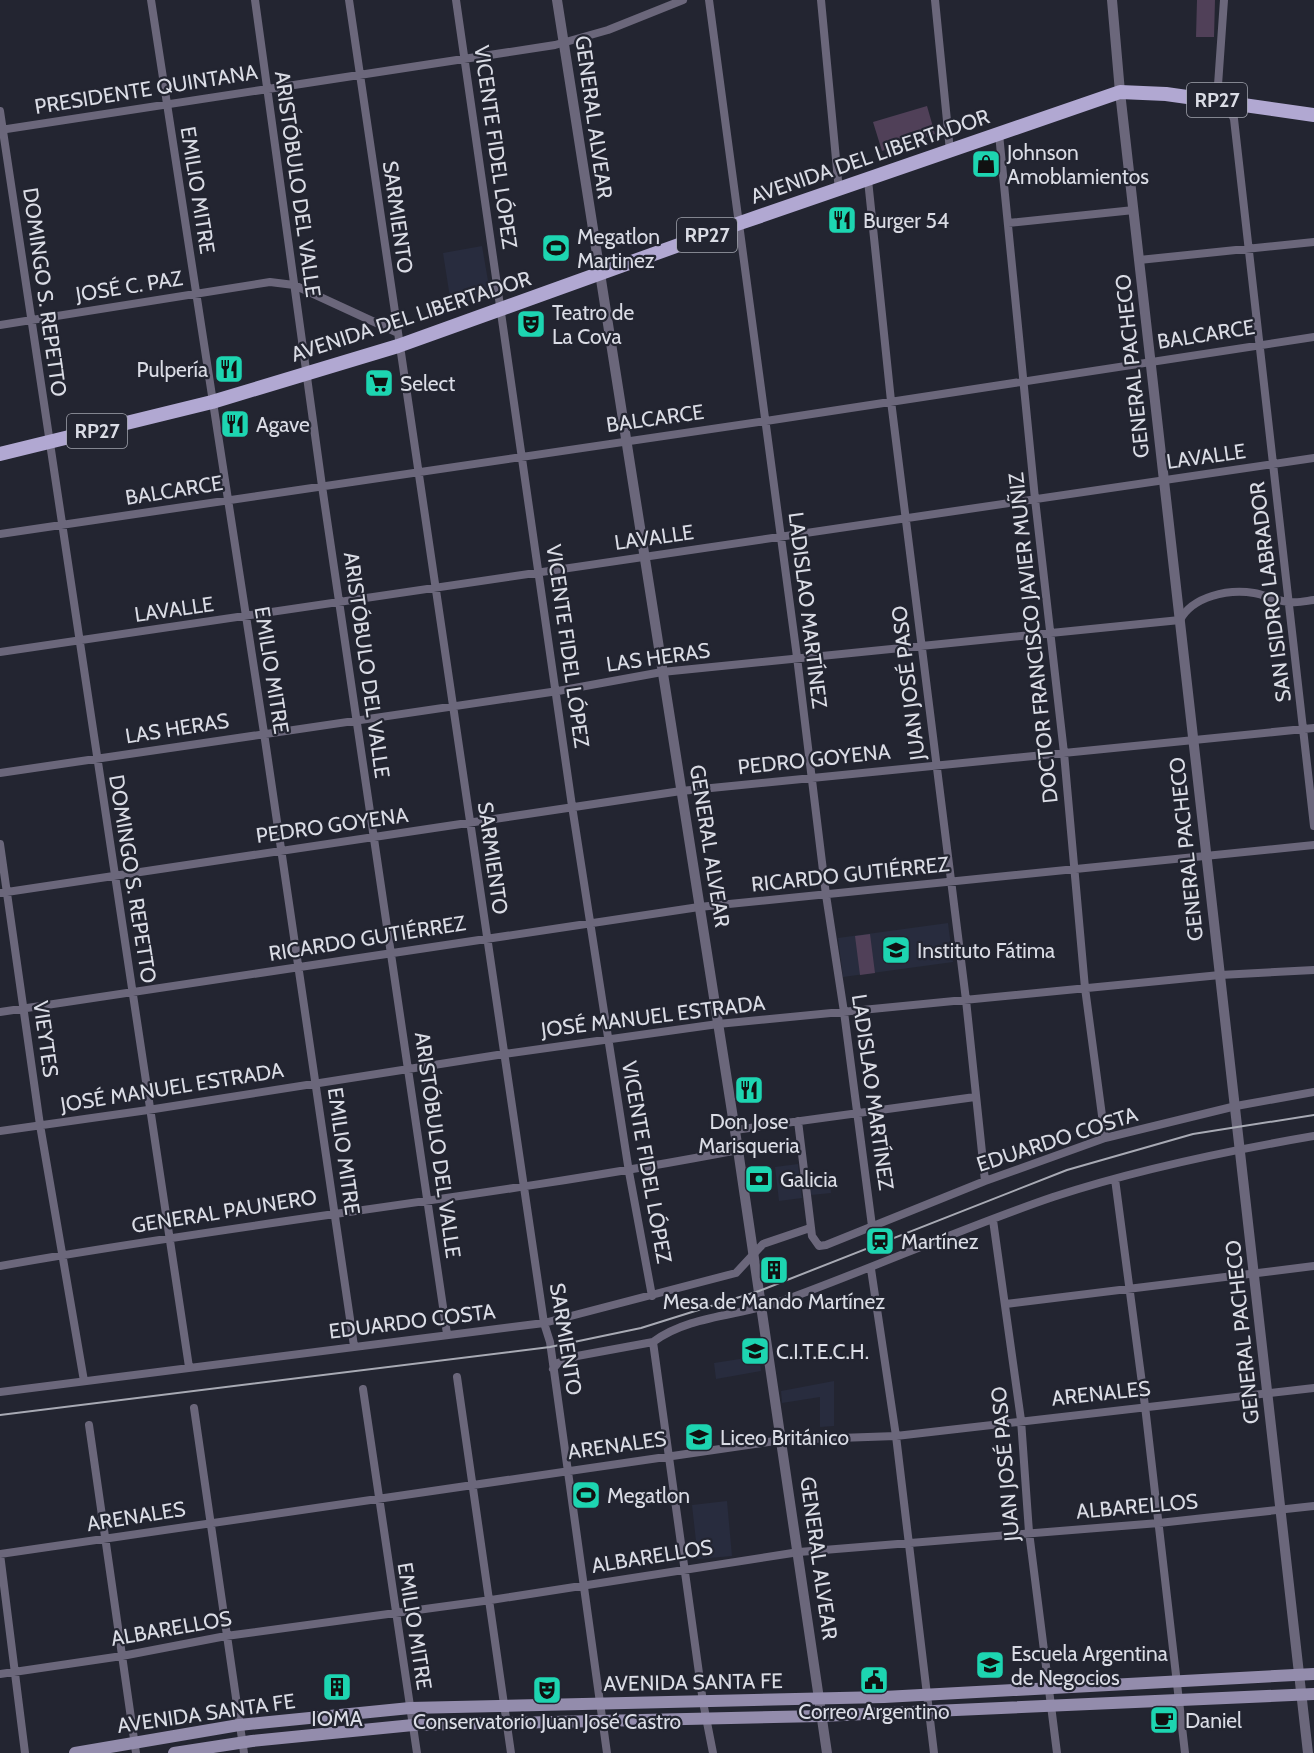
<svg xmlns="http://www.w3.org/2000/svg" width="1314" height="1753" viewBox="0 0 1314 1753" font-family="Cabin,sans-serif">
	<rect width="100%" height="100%" fill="#232531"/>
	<path fill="#282c3e" d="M 482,246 L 491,298 L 451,304 L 443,253 Z
		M 948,923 L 953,962 L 843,977 L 838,938 Z
		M 798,1164 L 802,1198 L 779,1201 L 775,1167 Z
		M 829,1173 L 831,1193 L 811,1195 L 809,1175 Z
		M 759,1356 L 761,1371 L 716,1379 L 714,1363 Z
		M 834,1381 L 834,1426 L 820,1427 L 820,1397 L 782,1403 L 781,1391 Z
		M 727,1501 L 732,1556 L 698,1559 L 692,1505 Z"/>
	<path fill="#504058" d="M 1197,0 L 1215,0 L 1214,37 L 1196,37 Z
		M 927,106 L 935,134 L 882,151 L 873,122 Z
		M 870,934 L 875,973 L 860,975 L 855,936 Z"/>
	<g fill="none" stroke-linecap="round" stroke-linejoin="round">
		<path stroke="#6b677b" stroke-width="8" d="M 151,0 L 264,733 L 354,1346
			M 255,0 L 322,486 L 447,1334
			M 349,0 L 544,1323 L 550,1342 L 607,1753
			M 456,0 L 572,806 L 629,1172 L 652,1296
			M 709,0 L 797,657 L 826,895 L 844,1012 L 872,1226
			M 821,0 L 839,191
			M 935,0 L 950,151
			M 1224,0 L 1218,85 L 1234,119 L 1314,826
			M 0,111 L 189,1367
			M 0,130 L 555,45 L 608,30 L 683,0
			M 999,134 L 1035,499 L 1064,753 L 1085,988 L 1105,1138
			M 868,180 L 891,401 L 966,1000 L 985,1181
			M 1008,223 L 1134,210
			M 1139,260 L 1314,242
			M 0,325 L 270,282 L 294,285 L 396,332
			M 0,534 L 766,421 L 1314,337
			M 0,652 L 1314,458
			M 0,773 L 558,691 L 662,672 L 1180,620 C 1193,596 1228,589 1254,593 C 1266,595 1278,602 1291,602 C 1298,603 1306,601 1314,600
			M 0,844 L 40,1125 L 84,1381
			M 0,893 L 681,791 L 1314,728
			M 0,1012 L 699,907 L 1314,845
			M 798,1121 L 812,1236 L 819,1246 L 826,1245 L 985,1181 L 1105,1138 L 1236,1106 L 1314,1092
			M 735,1130 L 975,1097
			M 0,1131 L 148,1110 L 504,1054 L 718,1024 L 1220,975 L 1314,970
			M 1115,1179 L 1145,1406 L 1185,1753
			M 993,1220 L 1021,1420 L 1029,1532 L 1057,1753
			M 0,1266 C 245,1222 494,1197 738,1150
			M 871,1269 L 896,1436 L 934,1753
			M 1006,1304 L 1314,1266
			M 653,1342 L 703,1702 L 713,1753
			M 553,1369 L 558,1363 L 577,1356 L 653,1342 C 689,1315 741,1316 782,1301 C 873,1268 962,1228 1053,1197 C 1138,1169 1226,1151 1314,1136
			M 457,1377 L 511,1753
			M 363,1389 L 417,1753
			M 0,1392 L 544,1323 L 736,1273 L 763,1244 L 810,1228
			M 194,1408 L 244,1753
			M 89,1425 L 136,1753
			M 0,1554 L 782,1440 L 896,1436 L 1314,1388
			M 0,1554 L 25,1753
			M 0,1674 L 122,1656 L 226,1636 L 491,1600 L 799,1552 L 1159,1523 L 1314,1506"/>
		<path stroke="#6b677b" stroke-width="10" d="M 557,0 L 738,1150 L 827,1753
			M 1112,0 L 1120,92 L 1308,1753"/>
		<path stroke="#938cac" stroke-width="12" d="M 75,1753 L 239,1725 L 410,1708 L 884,1697 L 1314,1674
			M 174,1753 L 252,1741 L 413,1725 L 821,1716 L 1314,1694"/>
		<path stroke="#b1a8d2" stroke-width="14" d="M 0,454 L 212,402 L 398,346 L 740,223 L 1120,92 L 1166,94 L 1314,115"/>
		<path stroke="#a8aab4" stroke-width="2" d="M 0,1415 L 550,1347 L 641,1328 L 759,1291 L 1067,1170 L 1193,1134 L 1314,1115"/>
	</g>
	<defs>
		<g id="shop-square" transform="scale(1.5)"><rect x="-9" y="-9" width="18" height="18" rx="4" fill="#1dd5b1" stroke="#232531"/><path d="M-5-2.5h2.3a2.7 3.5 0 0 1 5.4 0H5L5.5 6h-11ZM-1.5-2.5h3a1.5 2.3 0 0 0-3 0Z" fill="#111"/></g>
		<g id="restaurant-square" transform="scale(1.5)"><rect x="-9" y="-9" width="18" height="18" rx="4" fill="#1dd5b1" stroke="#232531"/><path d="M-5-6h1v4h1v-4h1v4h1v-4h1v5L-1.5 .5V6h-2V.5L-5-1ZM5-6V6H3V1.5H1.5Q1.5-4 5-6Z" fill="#111"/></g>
		<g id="stadium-square" transform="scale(1.5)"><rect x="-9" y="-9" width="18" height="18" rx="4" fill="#1dd5b1" stroke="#232531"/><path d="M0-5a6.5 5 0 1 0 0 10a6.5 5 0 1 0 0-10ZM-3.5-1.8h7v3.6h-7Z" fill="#111"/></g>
		<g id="theatre-square" transform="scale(1.5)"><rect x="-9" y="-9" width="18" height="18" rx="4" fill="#1dd5b1" stroke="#232531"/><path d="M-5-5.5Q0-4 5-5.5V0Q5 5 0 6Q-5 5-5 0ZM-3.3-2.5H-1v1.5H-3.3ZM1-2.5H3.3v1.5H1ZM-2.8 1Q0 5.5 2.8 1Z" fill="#111"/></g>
		<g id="supermarket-square" transform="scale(1.5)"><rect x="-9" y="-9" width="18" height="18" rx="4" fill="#1dd5b1" stroke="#232531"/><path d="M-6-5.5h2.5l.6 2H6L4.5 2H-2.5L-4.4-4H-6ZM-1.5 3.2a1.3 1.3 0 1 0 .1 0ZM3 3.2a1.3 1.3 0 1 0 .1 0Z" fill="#111"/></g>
		<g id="school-square" transform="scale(1.5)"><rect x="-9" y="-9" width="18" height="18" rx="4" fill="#1dd5b1" stroke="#232531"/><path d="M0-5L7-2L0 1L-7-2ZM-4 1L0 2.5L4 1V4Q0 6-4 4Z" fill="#111"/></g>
		<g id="bank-square" transform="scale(1.5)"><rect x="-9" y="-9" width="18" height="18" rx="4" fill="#1dd5b1" stroke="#232531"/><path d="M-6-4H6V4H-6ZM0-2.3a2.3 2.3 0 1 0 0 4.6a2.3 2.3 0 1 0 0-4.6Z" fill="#111"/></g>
		<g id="station-square" transform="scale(1.5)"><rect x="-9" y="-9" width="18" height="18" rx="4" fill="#1dd5b1" stroke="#232531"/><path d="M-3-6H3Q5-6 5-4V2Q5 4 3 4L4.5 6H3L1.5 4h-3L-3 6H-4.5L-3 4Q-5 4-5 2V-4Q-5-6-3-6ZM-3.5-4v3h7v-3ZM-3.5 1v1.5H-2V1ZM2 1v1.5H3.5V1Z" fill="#111"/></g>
		<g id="building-square" transform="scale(1.5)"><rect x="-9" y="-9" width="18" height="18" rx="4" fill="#1dd5b1" stroke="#232531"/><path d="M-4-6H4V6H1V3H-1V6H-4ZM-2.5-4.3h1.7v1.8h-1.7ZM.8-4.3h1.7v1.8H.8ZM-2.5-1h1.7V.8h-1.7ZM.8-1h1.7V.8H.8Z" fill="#111"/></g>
		<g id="university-square" transform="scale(1.5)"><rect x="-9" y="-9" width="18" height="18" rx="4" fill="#1dd5b1" stroke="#232531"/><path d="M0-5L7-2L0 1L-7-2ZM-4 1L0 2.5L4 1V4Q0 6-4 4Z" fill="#111"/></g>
		<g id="civic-square" transform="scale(1.5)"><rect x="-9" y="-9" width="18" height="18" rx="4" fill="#1dd5b1" stroke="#232531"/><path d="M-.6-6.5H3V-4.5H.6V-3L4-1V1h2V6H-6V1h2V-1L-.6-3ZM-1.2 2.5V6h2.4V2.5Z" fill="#111"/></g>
		<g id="cafe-square" transform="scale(1.5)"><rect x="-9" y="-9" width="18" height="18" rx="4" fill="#1dd5b1" stroke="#232531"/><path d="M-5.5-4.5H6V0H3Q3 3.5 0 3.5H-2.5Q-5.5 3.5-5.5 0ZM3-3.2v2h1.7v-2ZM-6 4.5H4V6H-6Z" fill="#111"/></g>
	</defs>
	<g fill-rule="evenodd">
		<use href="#shop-square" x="986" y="164"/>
		<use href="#restaurant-square" x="842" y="220"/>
		<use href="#stadium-square" x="556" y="248"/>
		<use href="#theatre-square" x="531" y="324"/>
		<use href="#restaurant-square" x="229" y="369"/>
		<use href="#supermarket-square" x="379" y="383"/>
		<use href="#restaurant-square" x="235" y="424"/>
		<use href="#school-square" x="896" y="950"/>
		<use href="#restaurant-square" x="749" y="1090"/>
		<use href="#bank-square" x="759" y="1179"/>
		<use href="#station-square" x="880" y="1241"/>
		<use href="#building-square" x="774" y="1270"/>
		<use href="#university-square" x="755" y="1351"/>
		<use href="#university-square" x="699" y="1437"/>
		<use href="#stadium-square" x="586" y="1495"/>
		<use href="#university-square" x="990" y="1665"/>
		<use href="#civic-square" x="874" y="1680"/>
		<use href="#building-square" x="337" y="1687"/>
		<use href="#theatre-square" x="547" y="1690"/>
		<use href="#cafe-square" x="1164" y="1720"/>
	</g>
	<g text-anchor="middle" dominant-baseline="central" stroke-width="4.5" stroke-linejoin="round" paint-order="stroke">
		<g fill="#232531" stroke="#a3a5af" stroke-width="1.5">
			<rect x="1187" y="83" width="60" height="34" rx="4.5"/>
			<rect x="677" y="218" width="60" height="34" rx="4.5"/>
			<rect x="67" y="414" width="60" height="34" rx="4.5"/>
		</g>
		<g font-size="20" font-weight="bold" fill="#dadce5">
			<text x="1217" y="100">RP27</text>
			<text x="707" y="235">RP27</text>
			<text x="97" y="431">RP27</text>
		</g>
		<g font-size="21" fill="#dadce5" stroke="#232531">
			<text transform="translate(146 89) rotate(-9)">PRESIDENTE QUINTANA</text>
			<text transform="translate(594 117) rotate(82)">GENERAL ALVEAR</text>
			<text transform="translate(496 147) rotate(82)">VICENTE FIDEL LÓPEZ</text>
			<text transform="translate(870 156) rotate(-19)">AVENIDA DEL LIBERTADOR</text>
			<text transform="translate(298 184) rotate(82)">ARISTÓBULO DEL VALLE</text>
			<text transform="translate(198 190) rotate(81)">EMILIO MITRE</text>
			<text transform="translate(398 217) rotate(82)">SARMIENTO</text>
			<text transform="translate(129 286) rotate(-9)">JOSÉ C. PAZ</text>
			<text transform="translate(45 292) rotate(82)">DOMINGO S. REPETTO</text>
			<text transform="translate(411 316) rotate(-18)">AVENIDA DEL LIBERTADOR</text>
			<text transform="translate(1206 334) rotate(-9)">BALCARCE</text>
			<text transform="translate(1132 366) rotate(-96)">GENERAL PACHECO</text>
			<text transform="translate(655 418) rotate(-8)">BALCARCE</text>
			<text transform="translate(1206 456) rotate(-8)">LAVALLE</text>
			<text transform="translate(174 490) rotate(-9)">BALCARCE</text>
			<text transform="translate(654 537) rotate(-8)">LAVALLE</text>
			<text transform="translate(1270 592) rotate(-97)">SAN ISIDRO LABRADOR</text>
			<text transform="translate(174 609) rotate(-8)">LAVALLE</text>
			<text transform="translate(808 610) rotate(83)">LADISLAO MARTÍNEZ</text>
			<text transform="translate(1033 638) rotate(-96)">DOCTOR FRANCISCO JAVIER MUÑIZ</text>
			<text transform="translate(568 646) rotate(82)">VICENTE FIDEL LÓPEZ</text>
			<text transform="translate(658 657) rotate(-8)">LAS HERAS</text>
			<text transform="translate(367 665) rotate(82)">ARISTÓBULO DEL VALLE</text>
			<text transform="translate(272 670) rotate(81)">EMILIO MITRE</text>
			<text transform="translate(908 683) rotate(-97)">JUAN JOSÉ PASO</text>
			<text transform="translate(177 728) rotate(-9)">LAS HERAS</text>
			<text transform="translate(814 759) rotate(-6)">PEDRO GOYENA</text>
			<text transform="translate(332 825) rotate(-8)">PEDRO GOYENA</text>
			<text transform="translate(710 846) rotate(81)">GENERAL ALVEAR</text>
			<text transform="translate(1186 849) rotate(-96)">GENERAL PACHECO</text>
			<text transform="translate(493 858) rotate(82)">SARMIENTO</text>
			<text transform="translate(850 874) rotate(-6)">RICARDO GUTIÉRREZ</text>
			<text transform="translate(133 879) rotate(81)">DOMINGO S. REPETTO</text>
			<text transform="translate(367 938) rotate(-9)">RICARDO GUTIÉRREZ</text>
			<text transform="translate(653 1016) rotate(-7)">JOSÉ MANUEL ESTRADA</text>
			<text transform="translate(46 1039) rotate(82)">VIEYTES</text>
			<text transform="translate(172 1087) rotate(-9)">JOSÉ MANUEL ESTRADA</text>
			<text transform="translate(873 1092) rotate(82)">LADISLAO MARTÍNEZ</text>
			<text transform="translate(1057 1139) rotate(-18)">EDUARDO COSTA</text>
			<text transform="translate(438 1145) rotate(82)">ARISTÓBULO DEL VALLE</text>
			<text transform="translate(344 1151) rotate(82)">EMILIO MITRE</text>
			<text transform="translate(647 1162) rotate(80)">VICENTE FIDEL LÓPEZ</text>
			<text transform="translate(224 1211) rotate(-9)">GENERAL PAUNERO</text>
			<text transform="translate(412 1321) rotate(-7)">EDUARDO COSTA</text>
			<text transform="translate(1242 1332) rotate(-96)">GENERAL PACHECO</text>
			<text transform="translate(566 1339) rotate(81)">SARMIENTO</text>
			<text transform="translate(1101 1393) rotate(-6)">ARENALES</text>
			<text transform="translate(617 1445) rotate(-8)">ARENALES</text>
			<text transform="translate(1005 1464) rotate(-95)">JUAN JOSÉ PASO</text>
			<text transform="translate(1137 1506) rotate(-5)">ALBARELLOS</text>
			<text transform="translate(136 1516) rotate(-9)">ARENALES</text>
			<text transform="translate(652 1556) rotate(-9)">ALBARELLOS</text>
			<text transform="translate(819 1558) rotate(82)">GENERAL ALVEAR</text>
			<text transform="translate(415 1626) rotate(81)">EMILIO MITRE</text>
			<text transform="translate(171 1628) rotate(-10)">ALBARELLOS</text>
			<text transform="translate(693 1682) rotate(-1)">AVENIDA SANTA FE</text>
			<text transform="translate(206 1713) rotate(-8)">AVENIDA SANTA FE</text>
		</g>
		<g font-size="21" fill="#dadce5" stroke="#232531" text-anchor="start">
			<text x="1007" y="152">Johnson<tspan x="1007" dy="24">Amoblamientos</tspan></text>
			<text x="863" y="220">Burger 54</text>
			<text x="577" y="236">Megatlon<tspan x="577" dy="24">Martinez</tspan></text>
			<text x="552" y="312">Teatro de<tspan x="552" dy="24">La Cova</tspan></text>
			<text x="208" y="369" text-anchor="end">Pulpería</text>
			<text x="400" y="383">Select</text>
			<text x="256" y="424">Agave</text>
			<text x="917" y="950">Instituto Fátima</text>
			<text x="749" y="1121" text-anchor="middle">Don Jose<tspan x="749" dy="24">Marisqueria</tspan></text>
			<text x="780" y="1179">Galicia</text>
			<text x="901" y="1241">Martínez</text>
			<text x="774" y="1301" text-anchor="middle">Mesa de Mando Martínez</text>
			<text x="776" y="1351">C.I.T.E.C.H.</text>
			<text x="720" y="1437">Liceo Británico</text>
			<text x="607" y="1495">Megatlon</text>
			<text x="1011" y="1653">Escuela Argentina<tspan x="1011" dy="24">de Negocios</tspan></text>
			<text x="874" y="1711" text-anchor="middle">Correo Argentino</text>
			<text x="337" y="1718" text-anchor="middle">IOMA</text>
			<text x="1185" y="1720">Daniel</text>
			<text x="547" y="1721" text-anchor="middle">Conservatorio Juan José Castro</text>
		</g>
	</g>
</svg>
